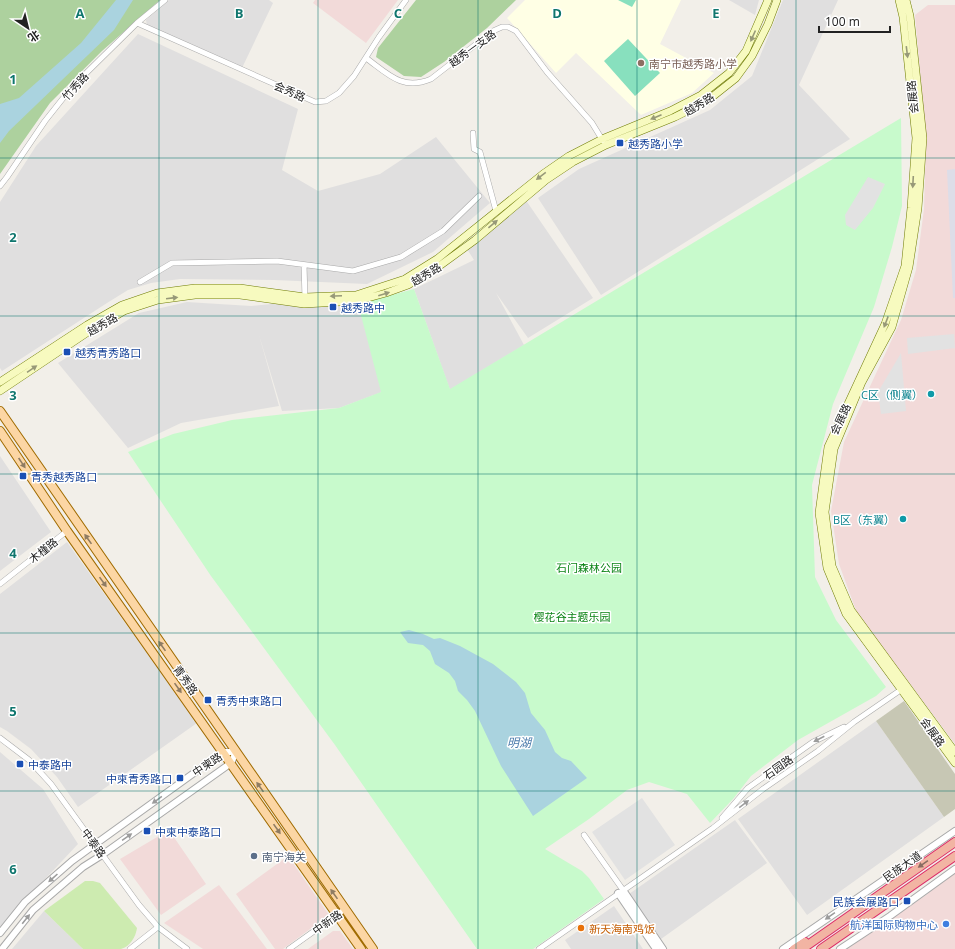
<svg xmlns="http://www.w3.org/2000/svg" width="955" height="949" viewBox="0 0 955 949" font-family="'Open Sans','Noto Sans SC',sans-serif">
	<rect width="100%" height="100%" fill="#f2efe9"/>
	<path fill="#e0dfdf" d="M 169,0 L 269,0 L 273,3 L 242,68 L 147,26 L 146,20 Z
		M 729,0 L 759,0 L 755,15 Z
		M 783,0 L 838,0 L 799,85 L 850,139 L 601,295 L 538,198 L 579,169 L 710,110 L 752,76 Z
		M 138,34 L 298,109 L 282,170 L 318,191 L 380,174 L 436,137 L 490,203 L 433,252 L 367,284 L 274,280 L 180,279 L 151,283 L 128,290 L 107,303 L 2,371 L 0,368 L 0,202 L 36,146 Z
		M 523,196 L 593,298 L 528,338 L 496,293 L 524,345 L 450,390 L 414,289 L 474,260 L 467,249 Z
		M 371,294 L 382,392 L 339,408 L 282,411 L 259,335 L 279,406 L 181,423 L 128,448 L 58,363 L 139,313 L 187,302 L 251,306 Z
		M 0,456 L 51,532 L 0,571 Z
		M 67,542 L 197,723 L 78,807 L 57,777 L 31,749 L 7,731 L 0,727 L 0,594 Z
		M 876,721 L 944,817 L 807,915 L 738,819 Z
		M 0,752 L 43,789 L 78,844 L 0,927 Z
		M 735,820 L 767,863 L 661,939 L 629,894 Z
		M 614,906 L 643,949 L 571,949 L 565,940 Z
		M 44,911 L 83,949 L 12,949 Z"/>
	<path fill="#f2dad9" d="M 315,0 L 398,0 L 366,43 L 313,3 Z
		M 928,5 L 955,5 L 955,744 L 857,613 L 839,564 L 831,511 L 844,442 L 901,320 L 916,270 L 924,209 L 926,138 L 915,15 Z
		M 169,830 L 206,884 L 161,915 L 120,859 Z
		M 288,856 L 329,915 L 283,949 L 275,949 L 236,894 Z
		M 955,872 L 955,949 L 846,949 L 926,895 L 940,882 Z
		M 219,885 L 267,949 L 203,949 L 164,923 Z
		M 333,931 L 340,931 L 353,949 L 308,949 Z"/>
	<path fill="#ffffe5" d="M 525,0 L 681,0 L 660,44 L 714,73 L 692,93 L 641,115 L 576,53 L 556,73 L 507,18 Z"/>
	<path fill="#c7c7b4" d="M 904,701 L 955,774 L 955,809 L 944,817 L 876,721 Z"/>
	<path fill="#cdebb0" d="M 85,881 L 93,881 L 100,883 L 137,928 C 136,936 130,947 121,949 C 111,949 93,949 83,949 L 44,911 Z"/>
	<path fill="#add19e" d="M 0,0 L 160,0 L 102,51 L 50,103 L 0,174 Z
		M 416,0 L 516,0 L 487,28 L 444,62 L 421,77 L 404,76 L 376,57 L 378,48 Z"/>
	<path fill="#c8facc" d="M 901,118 L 902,206 L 892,247 L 874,307 L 833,404 L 812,485 L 815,577 L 836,620 L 886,687 L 876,696 L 798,740 L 751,776 L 733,799 L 710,823 L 687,794 L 649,782 L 627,790 L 589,819 L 545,849 L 582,871 L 589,878 L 604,899 L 533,949 L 477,949 L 335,745 L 211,576 L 128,452 L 173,434 L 232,420 L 339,408 L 381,392 L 358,304 L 414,289 L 450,389 Z"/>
	<path fill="#88e0be" d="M 618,0 L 636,0 L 632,7 Z
		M 628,39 L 660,73 L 635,96 L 604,61 Z"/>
	<path fill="#e2e2e2" d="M 868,177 L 885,184 L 873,208 L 855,230 L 846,225 L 845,215 Z
		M 954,334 L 955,348 L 908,354 L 907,338 Z
		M 901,353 L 906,411 L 881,414 L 878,392 Z
		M 642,798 L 675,845 L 625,880 L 592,832 Z"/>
	<path fill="#dddde8" d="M 955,169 L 955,298 L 953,298 L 947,170 Z"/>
	<path fill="#aad3df" d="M 116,0 L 133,0 L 114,30 L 9,131 L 0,143 L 0,104 L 19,98 L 81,43 Z
		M 409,630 L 423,634 L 434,639 L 440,638 L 460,646 L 493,664 L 516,682 L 525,693 L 531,713 L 545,730 L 555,752 L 562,758 L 571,761 L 587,778 L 533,816 L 501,766 L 475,711 L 467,700 L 458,691 L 455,681 L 449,673 L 435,664 L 430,651 L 423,645 L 408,643 L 400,632 Z"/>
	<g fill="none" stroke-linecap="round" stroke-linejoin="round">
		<g stroke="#a9a9a9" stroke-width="6">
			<path id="minor" d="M 137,23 L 315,102 L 326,101 L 339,93 L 354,76 L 379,37 L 406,0
				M 366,58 C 388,74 402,91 431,79 L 493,31 L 502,27 L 508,27 L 516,31 L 547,72 L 592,123 L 603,141
				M 473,133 L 474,149 L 480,152 L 496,211
				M 0,186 L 7,177 L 45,121 L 72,87 L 137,23 L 165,0
				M 304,265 L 305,299
				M 140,282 L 172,263 L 277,261 L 353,271 L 401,257 L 443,231 L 479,196
				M 0,584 L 67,531
				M 0,738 L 29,760 L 51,784 L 139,905 L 158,927 L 187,949
				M 722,818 L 748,788 L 813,742 L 844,727
				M 584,835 L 623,890
				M 130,949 L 158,927
				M 289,949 L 345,909
				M 539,949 L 713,828 L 763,789 L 818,751 L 854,722 L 902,689"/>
		</g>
		<g stroke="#a9a9a9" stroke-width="8">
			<path id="tertiary" d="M 623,890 L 663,949
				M 618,893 L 656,949
				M 0,933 L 25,902 L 72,861 L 223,752 L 236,752 L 231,763 L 102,855 L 83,867 L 33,910 L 2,949
				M 783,949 L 955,831
				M 840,949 L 890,916 L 955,869"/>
		</g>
		<g stroke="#707d05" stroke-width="8">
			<path id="secondary" d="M 899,0 L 903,17 L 916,138 L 911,208 L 905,266 L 885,324 L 828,447 L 819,513 L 827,568 L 846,614 L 955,763
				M 906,0 L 910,16 L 923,138 L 918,208 L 909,267 L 892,327 L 862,382 L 834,449 L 825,512 L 832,566 L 851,610 L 955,752
				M 0,382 L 87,325 L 122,305 L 157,293 L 195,288 L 240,288 L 305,297 L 356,295 L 405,279 L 437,259 L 543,174 L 569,156 L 602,139 L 670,111 L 701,95 L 729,73 L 746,51 L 768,0
				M 0,391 L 88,332 L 124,311 L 158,300 L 195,295 L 240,295 L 304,304 L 357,301 L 386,293 L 408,285 L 438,267 L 475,240 L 546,180 L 573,162 L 606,145 L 675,117 L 707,101 L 736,78 L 752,56 L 768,24 L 777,0"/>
		</g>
		<g stroke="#a06b00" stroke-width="10">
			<path id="primary" d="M 0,411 L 373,949
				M 0,431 L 67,531 L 361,949"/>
		</g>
		<g stroke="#dc2a67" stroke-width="10">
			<path id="trunk" d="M 794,949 L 805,942
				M 802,949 L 955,842
				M 821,949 L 955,856"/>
		</g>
		<use href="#minor" stroke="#fff" stroke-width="5"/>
		<use href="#tertiary" stroke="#fff" stroke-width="6"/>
		<use href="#secondary" stroke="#f7fabf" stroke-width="7"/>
		<use href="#primary" stroke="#fcd6a4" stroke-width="8"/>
		<use href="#trunk" stroke="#f2b4a3" stroke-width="8"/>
	</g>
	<defs><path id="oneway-solid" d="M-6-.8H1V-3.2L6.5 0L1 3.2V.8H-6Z"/></defs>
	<g fill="#979978">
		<use href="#oneway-solid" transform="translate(753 36) rotate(114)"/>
		<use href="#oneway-solid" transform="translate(907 52) rotate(83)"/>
		<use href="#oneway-solid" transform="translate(656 117) rotate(157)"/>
		<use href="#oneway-solid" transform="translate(541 176) rotate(143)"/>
		<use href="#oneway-solid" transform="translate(913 182) rotate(93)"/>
		<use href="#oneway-solid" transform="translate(493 224) rotate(-40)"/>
		<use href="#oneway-solid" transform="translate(384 294) rotate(-17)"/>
		<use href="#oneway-solid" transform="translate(336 296) rotate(177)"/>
		<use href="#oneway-solid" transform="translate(172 298) rotate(-7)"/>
		<use href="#oneway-solid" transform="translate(886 322) rotate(111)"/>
		<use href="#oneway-solid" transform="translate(32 369) rotate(-34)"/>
	</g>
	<g fill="#8f7c63">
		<use href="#oneway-solid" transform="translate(22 463) rotate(56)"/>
		<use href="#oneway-solid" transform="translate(88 539) rotate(-125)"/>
		<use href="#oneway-solid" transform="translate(103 582) rotate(55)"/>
		<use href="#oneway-solid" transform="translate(162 646) rotate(-125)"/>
		<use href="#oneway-solid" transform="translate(178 688) rotate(55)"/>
		<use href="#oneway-solid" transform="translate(260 787) rotate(-125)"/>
		<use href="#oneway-solid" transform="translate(277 829) rotate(55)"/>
		<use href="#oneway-solid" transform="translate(334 894) rotate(-125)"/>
	</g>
	<g fill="#9c9c9c">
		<use href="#oneway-solid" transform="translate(819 739) rotate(153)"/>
		<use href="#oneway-solid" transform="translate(157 800) rotate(144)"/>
		<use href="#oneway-solid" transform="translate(744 804) rotate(-37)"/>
		<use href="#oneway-solid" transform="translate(127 837) rotate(-35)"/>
		<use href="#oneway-solid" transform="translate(53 878) rotate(138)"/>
		<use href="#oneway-solid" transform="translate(830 916) rotate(145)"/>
		<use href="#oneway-solid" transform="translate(26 919) rotate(-51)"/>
	</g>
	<use fill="#8a6b62" href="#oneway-solid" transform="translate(923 864) rotate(145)"/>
	<path fill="none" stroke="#0f766e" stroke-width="1" stroke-opacity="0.55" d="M 159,0 L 159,949M 318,0 L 318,949M 478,0 L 478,949M 637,0 L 637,949M 796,0 L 796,949M 0,158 L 955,158M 0,316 L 955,316M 0,474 L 955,474M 0,633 L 955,633M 0,791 L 955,791"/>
	<circle fill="#8d6e63" stroke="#fff" stroke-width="1.5" cx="641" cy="63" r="4"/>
	<g fill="#1a4fb4" stroke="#fff" stroke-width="1.5">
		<rect x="616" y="139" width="8" height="8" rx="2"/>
		<rect x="329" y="303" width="8" height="8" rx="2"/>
		<rect x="63" y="348" width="8" height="8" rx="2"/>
		<rect x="19" y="472" width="8" height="8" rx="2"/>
		<rect x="204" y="696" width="8" height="8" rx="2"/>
		<rect x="16" y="760" width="8" height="8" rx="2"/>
		<rect x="176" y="774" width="8" height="8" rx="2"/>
		<rect x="143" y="827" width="8" height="8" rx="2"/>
		<rect x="903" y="897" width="8" height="8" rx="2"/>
	</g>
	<g fill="#0f9aa8" stroke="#fff" stroke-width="1.5">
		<circle cx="931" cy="394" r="4"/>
		<circle cx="903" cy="519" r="4"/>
	</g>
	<circle fill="#5c6f8a" stroke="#fff" stroke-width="1.5" cx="254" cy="856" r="4"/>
	<circle fill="#3f7fe0" stroke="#fff" stroke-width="1.5" cx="946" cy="924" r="4"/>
	<circle fill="#e8710a" stroke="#fff" stroke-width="1.5" cx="581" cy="928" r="4"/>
	<g text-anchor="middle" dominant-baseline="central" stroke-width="3" stroke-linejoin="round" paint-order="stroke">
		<g font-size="11" fill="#222" stroke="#fff">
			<text transform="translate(472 48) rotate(-36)">越秀一支路</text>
			<text transform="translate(75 86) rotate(-48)">竹秀路</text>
			<text transform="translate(290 91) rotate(24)">会秀路</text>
			<text transform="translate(912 97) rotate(-96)">会展路</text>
			<text transform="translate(699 104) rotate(-31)">越秀路</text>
			<text transform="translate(426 274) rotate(-31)">越秀路</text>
			<text transform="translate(102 324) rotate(-30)">越秀路</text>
			<text transform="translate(840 419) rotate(-65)">会展路</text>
			<text transform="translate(43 550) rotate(-38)">木槿路</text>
			<text transform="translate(186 680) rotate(55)">青秀路</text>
			<text transform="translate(933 732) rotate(54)">会展路</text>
			<text transform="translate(207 764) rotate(-34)">中柬路</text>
			<text transform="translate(778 767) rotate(-35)">石园路</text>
			<text transform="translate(94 843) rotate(54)">中泰路</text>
			<text transform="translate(902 866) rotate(-35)">民族大道</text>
			<text transform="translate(327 922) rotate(-35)">中新路</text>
		</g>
		<g font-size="11" fill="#785e54" stroke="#fff" text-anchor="start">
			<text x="649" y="63">南宁市越秀路小学</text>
		</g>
		<g font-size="11" fill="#164399" stroke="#fff" text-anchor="start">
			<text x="628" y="143">越秀路小学</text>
			<text x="341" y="307">越秀路中</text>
			<text x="75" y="352">越秀青秀路口</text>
			<text x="31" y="476">青秀越秀路口</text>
			<text x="216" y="700">青秀中柬路口</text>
			<text x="28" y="764">中泰路中</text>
			<text x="172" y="778" text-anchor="end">中柬青秀路口</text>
			<text x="155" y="831">中柬中泰路口</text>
			<text x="899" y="901" text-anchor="end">民族会展路口</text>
		</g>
		<g font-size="11" fill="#0d838f" stroke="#fff" text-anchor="end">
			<text x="923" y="394">C区（侧翼）</text>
			<text x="895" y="519">B区（东翼）</text>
		</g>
		<g font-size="11" fill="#0c8416" stroke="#fff">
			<text x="589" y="567">石门森林公园</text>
			<text x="572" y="616">樱花谷主题乐园</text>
		</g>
		<g font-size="11" fill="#4e5e75" stroke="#fff" text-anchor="start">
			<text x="262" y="856">南宁海关</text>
		</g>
		<g font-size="11" fill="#366cbe" stroke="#fff" text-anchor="end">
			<text x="938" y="924">航洋国际购物中心</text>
		</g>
		<g font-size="11" fill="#c56008" stroke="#fff" text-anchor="start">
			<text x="589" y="928">新天海南鸡饭</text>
		</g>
		<g font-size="12" font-style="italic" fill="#4a7aab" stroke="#fff">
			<text x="519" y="742">明湖</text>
		</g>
	</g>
	<g font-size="13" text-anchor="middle" font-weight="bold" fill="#0f766e" stroke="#fff" stroke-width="3" stroke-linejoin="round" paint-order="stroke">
		<text x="80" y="18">A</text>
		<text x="239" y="18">B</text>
		<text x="398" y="18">C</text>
		<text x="557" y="18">D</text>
		<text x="716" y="18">E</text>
		<text x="13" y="84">1</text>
		<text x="13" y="242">2</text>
		<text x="13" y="400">3</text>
		<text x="13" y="558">4</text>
		<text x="13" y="716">5</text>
		<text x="13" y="874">6</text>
	</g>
	<g transform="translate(28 28) rotate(145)" stroke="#ffffff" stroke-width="3" paint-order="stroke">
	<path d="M0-3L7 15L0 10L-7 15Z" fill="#222222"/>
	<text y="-6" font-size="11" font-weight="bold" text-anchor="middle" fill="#222222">北</text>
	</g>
	<path d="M819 26v6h71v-6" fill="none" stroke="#222222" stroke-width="2"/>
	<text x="825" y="26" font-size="12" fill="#222222" stroke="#ffffff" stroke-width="3" paint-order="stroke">100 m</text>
</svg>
